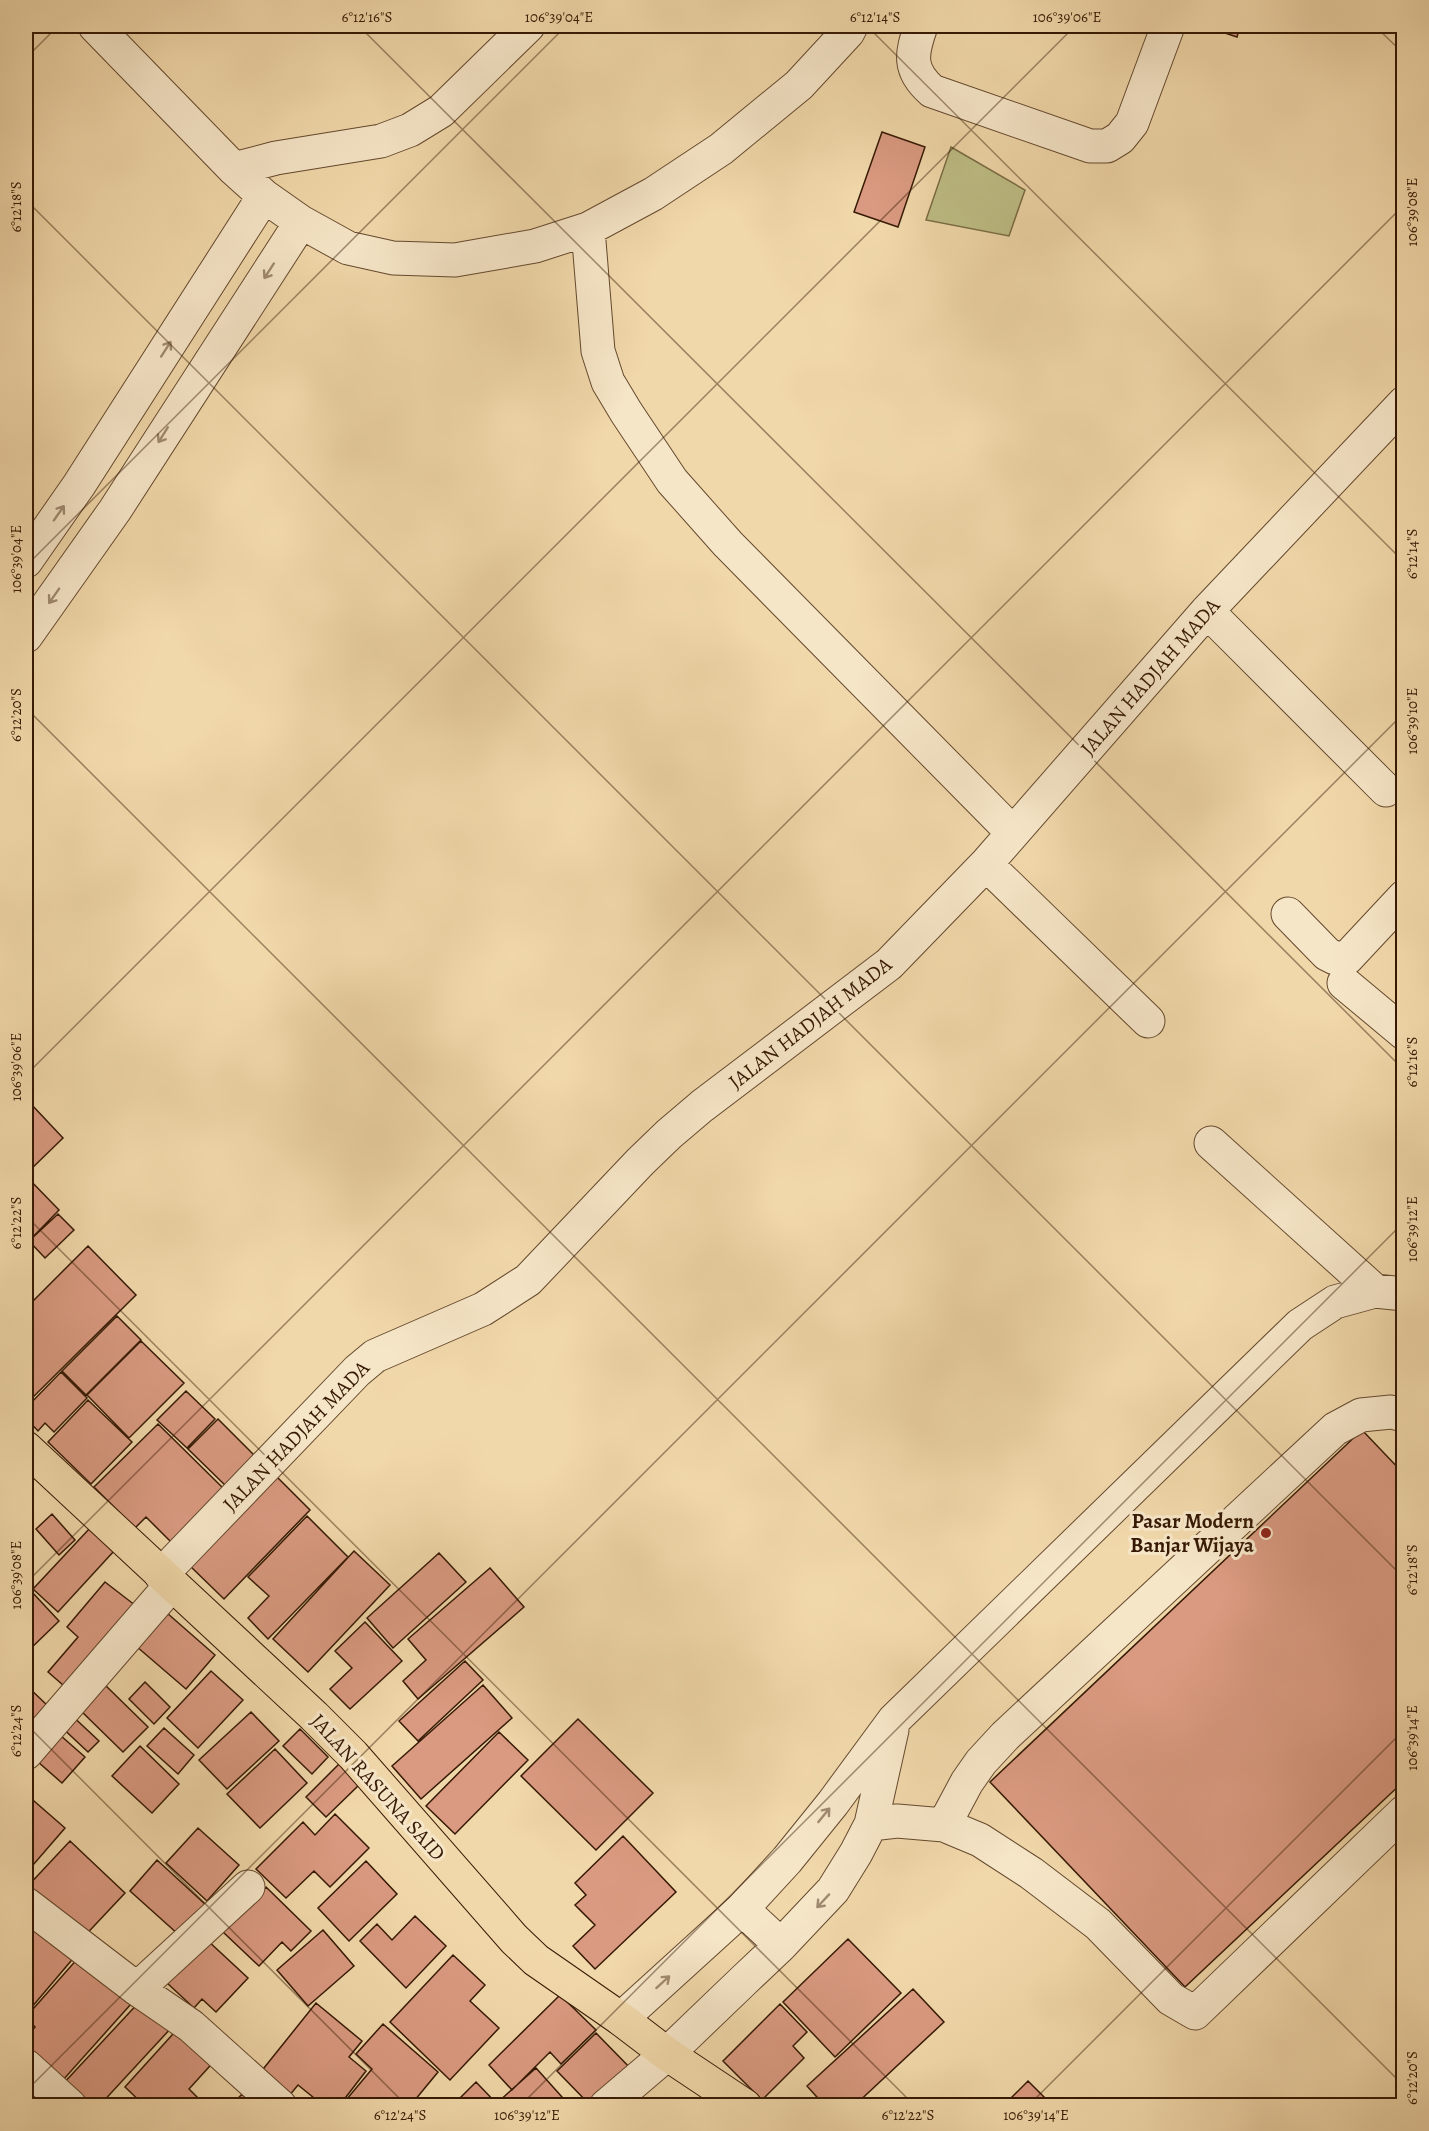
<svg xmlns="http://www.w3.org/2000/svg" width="1429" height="2131" viewBox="0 0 1429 2131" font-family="Alegreya,serif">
	<rect width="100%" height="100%" fill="#f1d8aa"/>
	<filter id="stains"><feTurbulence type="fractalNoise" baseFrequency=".00333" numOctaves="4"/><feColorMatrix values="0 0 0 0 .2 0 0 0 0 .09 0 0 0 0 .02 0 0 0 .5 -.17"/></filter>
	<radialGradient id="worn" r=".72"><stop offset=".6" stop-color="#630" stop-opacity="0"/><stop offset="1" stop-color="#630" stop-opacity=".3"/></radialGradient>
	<path fill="#bebe85" stroke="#7a6c44" stroke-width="1.5" d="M 951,147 L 1025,190 L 1009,236 L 926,220 Z"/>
	<path fill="#da9a81" stroke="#361904" stroke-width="1.5" d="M 1204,26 L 1240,26 L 1237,37 Z
		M 882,132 L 925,147 L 898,227 L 854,212 Z
		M 31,1104 L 63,1138 L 26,1174 L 26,1109 Z
		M 27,1177 L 59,1210 L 26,1244 L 26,1178 Z
		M 58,1214 L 74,1230 L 45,1258 L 29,1241 Z
		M 88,1246 L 136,1295 L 26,1404 L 26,1308 Z
		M 117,1316 L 141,1340 L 86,1395 L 62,1371 Z
		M 141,1341 L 184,1383 L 129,1438 L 87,1395 Z
		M 61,1372 L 87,1398 L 54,1432 L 45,1423 L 38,1431 L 26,1418 L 26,1408 Z
		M 186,1391 L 215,1419 L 187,1448 L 157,1420 Z
		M 88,1400 L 132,1442 L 91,1484 L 48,1442 Z
		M 218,1419 L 257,1458 L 228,1488 L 188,1449 Z
		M 158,1424 L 224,1489 L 171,1542 L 146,1517 L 135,1528 L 94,1487 Z
		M 1362,1430 L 1404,1474 L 1404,1781 L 1185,1987 L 990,1782 Z
		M 275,1475 L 310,1510 L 224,1599 L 188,1564 Z
		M 52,1514 L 75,1540 L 59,1555 L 36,1529 Z
		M 307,1516 L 348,1557 L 268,1639 L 248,1618 L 269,1596 L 248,1577 Z
		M 90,1528 L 114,1551 L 58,1612 L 33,1589 Z
		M 354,1551 L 390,1585 L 308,1672 L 273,1639 Z
		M 439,1553 L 466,1582 L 393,1648 L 367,1618 Z
		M 490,1568 L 524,1607 L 418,1699 L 403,1681 L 426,1660 L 408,1639 Z
		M 105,1582 L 140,1609 L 71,1692 L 48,1672 L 78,1637 L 67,1627 Z
		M 31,1591 L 59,1621 L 26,1653 L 26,1596 Z
		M 159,1606 L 215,1655 L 186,1689 L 129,1640 Z
		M 365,1622 L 402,1661 L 350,1709 L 330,1689 L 352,1668 L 335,1651 Z
		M 465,1661 L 483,1680 L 418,1741 L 399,1721 Z
		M 211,1671 L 243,1700 L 198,1748 L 167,1718 Z
		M 145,1682 L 170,1707 L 154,1724 L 129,1699 Z
		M 103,1683 L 148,1727 L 123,1752 L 79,1709 Z
		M 483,1685 L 512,1718 L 421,1799 L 392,1766 Z
		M 27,1686 L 47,1705 L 26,1736 L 26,1687 Z
		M 67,1711 L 99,1741 L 88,1752 L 56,1722 Z
		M 251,1712 L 279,1741 L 227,1789 L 199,1760 Z
		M 578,1719 L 653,1793 L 596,1850 L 521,1776 Z
		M 52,1728 L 85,1757 L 62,1783 L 29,1754 Z
		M 164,1728 L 194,1755 L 178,1774 L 147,1746 Z
		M 300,1729 L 328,1757 L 312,1774 L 283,1746 Z
		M 499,1732 L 528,1760 L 455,1834 L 426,1806 Z
		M 140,1746 L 179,1784 L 152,1813 L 112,1776 Z
		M 275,1749 L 307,1783 L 260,1828 L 227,1794 Z
		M 339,1764 L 360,1784 L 326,1817 L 306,1797 Z
		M 26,1794 L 65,1828 L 27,1872 L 26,1871 Z
		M 335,1814 L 369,1848 L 330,1887 L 314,1871 L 286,1898 L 256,1869 L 303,1822 L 315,1835 Z
		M 198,1828 L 239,1865 L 207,1901 L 166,1863 Z
		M 623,1836 L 676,1892 L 595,1969 L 573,1946 L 595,1925 L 575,1905 L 586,1895 L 575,1883 Z
		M 70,1841 L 125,1893 L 79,1942 L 26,1888 Z
		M 157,1860 L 206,1905 L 179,1935 L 130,1891 Z
		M 366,1861 L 397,1894 L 349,1941 L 318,1908 Z
		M 266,1887 L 311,1931 L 291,1951 L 282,1942 L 259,1966 L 223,1932 Z
		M 415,1916 L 446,1946 L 406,1988 L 360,1941 L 377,1924 L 392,1940 Z
		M 32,1918 L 76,1955 L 26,2014 L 26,1925 Z
		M 323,1930 L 354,1966 L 308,2006 L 277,1970 Z
		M 206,1939 L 248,1978 L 216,2012 L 202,1999 L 194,2008 L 166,1982 Z
		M 848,1939 L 901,1993 L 835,2057 L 783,2002 Z
		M 453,1955 L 485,1985 L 470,2001 L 499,2028 L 450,2080 L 390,2022 Z
		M 79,1957 L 131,2004 L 63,2080 L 26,2047 L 26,2038 L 35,2027 L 26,2017 Z
		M 913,1989 L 944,2022 L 854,2106 L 825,2106 L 807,2086 Z
		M 560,1995 L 596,2030 L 561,2064 L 550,2052 L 512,2090 L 489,2065 Z
		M 142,1999 L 172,2027 L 99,2106 L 84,2106 L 62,2085 Z
		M 316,2003 L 362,2041 L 349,2057 L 366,2071 L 339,2106 L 324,2106 L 298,2085 L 289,2096 L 260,2073 Z
		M 780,2004 L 807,2032 L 793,2046 L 804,2058 L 762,2100 L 723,2061 Z
		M 182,2024 L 218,2057 L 189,2089 L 206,2106 L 145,2106 L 125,2087 Z
		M 383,2024 L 438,2072 L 410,2106 L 341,2106 L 372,2069 L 356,2054 Z
		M 596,2033 L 635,2073 L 591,2106 L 557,2071 Z
		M 536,2068 L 562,2097 L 553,2106 L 501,2106 L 498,2102 Z
		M 1028,2081 L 1053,2106 L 1003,2106 Z
		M 476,2082 L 499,2106 L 452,2106 Z
		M 242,2094 L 255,2106 L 231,2106 Z"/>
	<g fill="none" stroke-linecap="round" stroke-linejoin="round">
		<g stroke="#65492e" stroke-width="35">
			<path id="minor" d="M 95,26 L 234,169 L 264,196 L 301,222 L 348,248 L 393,258 L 455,260 L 535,246 L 588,229 L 653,194 L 721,149 L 799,85 L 848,32 L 851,26
				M 921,26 C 911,54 908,70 932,91 L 1090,146 L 1107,146 L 1120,138 L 1132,123 L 1168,26
				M 234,169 L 276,158 L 381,141 L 410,130 L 441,111 L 528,26
				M 588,229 L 598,351 L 608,382 L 626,412 L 672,481 L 728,544 L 1013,833
				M 26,561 L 79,485 L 264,196
				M 1207,611 L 1386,790
				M 26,636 L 115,510 L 301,222
				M 986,864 L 1148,1021
				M 1288,914 L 1327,954 L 1335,958 L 1347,958 L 1404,897
				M 1344,983 L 1404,1033
				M 1211,1143 L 1375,1291
				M 161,1575 L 357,1371 L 375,1356 L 483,1309 L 528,1280 L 640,1162 L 669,1134 L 702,1106 L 889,964 L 986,864 L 1207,611 L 1404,403
				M 26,1753 L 172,1584
				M 871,1824 L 897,1821 L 944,1825 L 980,1840 L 1031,1873 L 1098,1924 L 1171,1999 L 1195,2013 L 1404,1812
				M 944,1825 L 967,1782 L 981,1762 L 1005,1736 L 1335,1429 L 1361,1415 L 1391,1412 L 1404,1415
				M 26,1904 L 137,1989 L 191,2026 L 280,2106
				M 742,1909 L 781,1945
				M 137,1989 L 248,1887
				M 621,2019 L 742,1909 L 787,1860 L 833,1803 L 894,1720 L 1300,1325 L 1335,1302 L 1375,1291 L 1404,1294
				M 26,2066 L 70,2106
				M 606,2106 L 667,2054 L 742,1982 L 781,1945 L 833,1890 L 856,1853 L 871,1824 L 892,1730"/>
		</g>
		<g stroke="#361904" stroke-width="35">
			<path id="major" d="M 26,1448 L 314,1716 L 353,1755 L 514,1939 L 536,1960 L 621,2019 L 667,2054 L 745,2106"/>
		</g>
		<use href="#minor" stroke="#f6e6c8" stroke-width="33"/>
		<use href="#major" stroke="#f1d8aa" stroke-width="33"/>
	</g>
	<defs><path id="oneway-shaft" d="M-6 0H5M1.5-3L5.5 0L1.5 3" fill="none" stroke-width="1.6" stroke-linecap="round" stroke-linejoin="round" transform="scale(1.5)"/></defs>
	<g stroke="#a08a70">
		<use href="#oneway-shaft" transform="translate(269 271) rotate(123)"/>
		<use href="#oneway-shaft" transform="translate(166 349) rotate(-57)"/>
		<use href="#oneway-shaft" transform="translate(163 435) rotate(122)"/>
		<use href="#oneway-shaft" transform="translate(59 513) rotate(-55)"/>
		<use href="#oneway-shaft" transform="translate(54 596) rotate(125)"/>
		<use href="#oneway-shaft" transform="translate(824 1815) rotate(-51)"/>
		<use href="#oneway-shaft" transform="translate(823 1901) rotate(133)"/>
		<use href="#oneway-shaft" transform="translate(663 1982) rotate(-42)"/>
	</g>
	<path fill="none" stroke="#361904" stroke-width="1.5" stroke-opacity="0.45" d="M 359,26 L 1404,1070M 867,26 L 1404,562M 1375,26 L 1404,54M 26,58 L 58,26M 26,200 L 1404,1578M 26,566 L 566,26M 26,708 L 1404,2086M 26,1075 L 1075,26M 26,1216 L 915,2106M 26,1583 L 1404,205M 26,1724 L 407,2106M 26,2091 L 1404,713M 520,2106 L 1404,1222M 1028,2106 L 1404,1730"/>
	<circle fill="#8f2418" stroke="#f6e6c8" stroke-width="2" cx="1266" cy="1533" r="6"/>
	<g text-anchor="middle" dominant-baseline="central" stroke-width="6" stroke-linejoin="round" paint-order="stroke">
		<g font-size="21" fill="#361904" stroke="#f6e6c8">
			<text transform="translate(1150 677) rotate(-49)">JALAN HADJAH MADA</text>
			<text transform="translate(810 1023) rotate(-38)">JALAN HADJAH MADA</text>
			<text transform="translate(296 1436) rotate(-46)">JALAN HADJAH MADA</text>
			<text transform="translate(378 1787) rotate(48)">JALAN RASUNA SAID</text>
		</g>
		<g font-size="21" font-weight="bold" fill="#361904" stroke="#f6e6c8" text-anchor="end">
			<text x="1254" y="1521">Pasar Modern<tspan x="1254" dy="24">Banjar Wijaya</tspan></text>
		</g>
	</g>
	<rect width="1429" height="2131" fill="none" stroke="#f1d8aa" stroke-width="66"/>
	<rect x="33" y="33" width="1363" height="2065" fill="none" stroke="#361904" stroke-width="2"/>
	<g font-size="15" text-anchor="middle" fill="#361904">
		<text x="367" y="22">6°12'16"S</text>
		<text x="559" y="22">106°39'04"E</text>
		<text x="875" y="22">6°12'14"S</text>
		<text x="1067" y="22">106°39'06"E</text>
		<text transform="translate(16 207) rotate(-90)" y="5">6°12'18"S</text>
		<text transform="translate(1412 212) rotate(-90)" y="5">106°39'08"E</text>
		<text transform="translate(1412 554) rotate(-90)" y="5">6°12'14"S</text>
		<text transform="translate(16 559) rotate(-90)" y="5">106°39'04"E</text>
		<text transform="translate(16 715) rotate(-90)" y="5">6°12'20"S</text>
		<text transform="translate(1412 721) rotate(-90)" y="5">106°39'10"E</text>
		<text transform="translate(1412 1062) rotate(-90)" y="5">6°12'16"S</text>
		<text transform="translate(16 1067) rotate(-90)" y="5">106°39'06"E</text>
		<text transform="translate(16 1223) rotate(-90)" y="5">6°12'22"S</text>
		<text transform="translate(1412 1229) rotate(-90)" y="5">106°39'12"E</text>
		<text transform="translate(1412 1570) rotate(-90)" y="5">6°12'18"S</text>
		<text transform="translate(16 1575) rotate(-90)" y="5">106°39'08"E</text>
		<text transform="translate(16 1731) rotate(-90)" y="5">6°12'24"S</text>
		<text transform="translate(1412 1738) rotate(-90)" y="5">106°39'14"E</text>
		<text transform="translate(1412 2078) rotate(-90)" y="5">6°12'20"S</text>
		<text x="400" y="2120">6°12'24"S</text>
		<text x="527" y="2120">106°39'12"E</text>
		<text x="908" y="2120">6°12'22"S</text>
		<text x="1036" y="2120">106°39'14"E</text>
	</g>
	<rect width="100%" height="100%" filter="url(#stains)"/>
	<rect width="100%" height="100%" fill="url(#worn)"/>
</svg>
